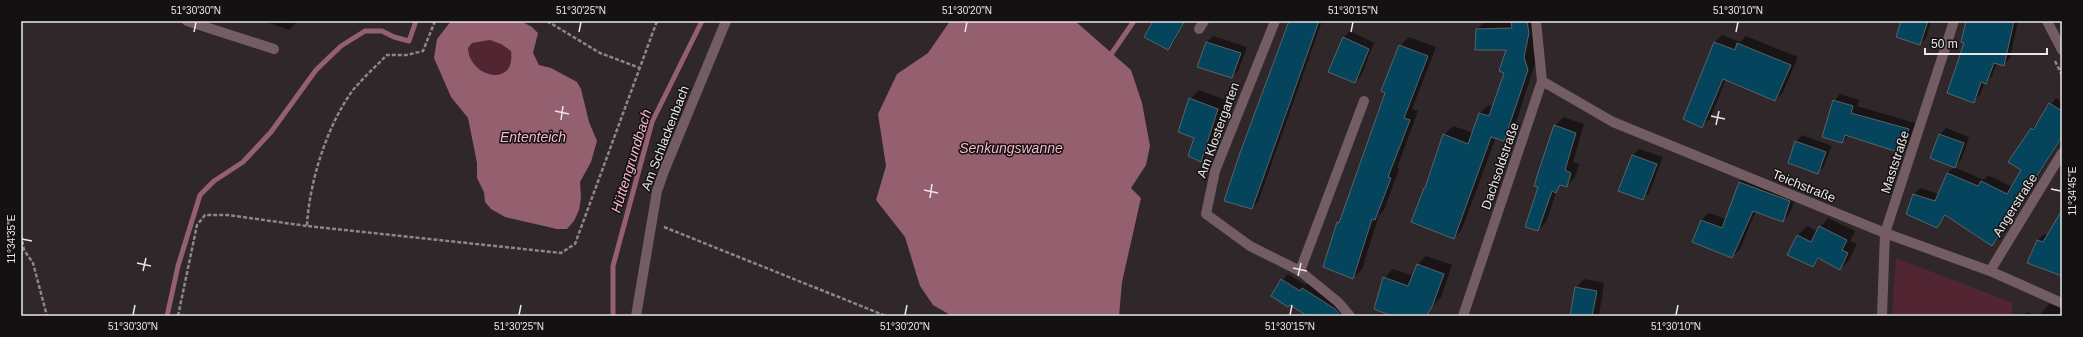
<svg xmlns="http://www.w3.org/2000/svg" width="2083" height="337" viewBox="0 0 2083 337" font-family="Arial,sans-serif">
	<rect width="100%" height="100%" fill="#2f2729"/>
	<path fill="#522533" d="M 490,40 L 501,44 L 511,51 C 516,89 469,77 468,48 L 472,43 Z
		M 1896,258 L 2013,303 L 2011,316 L 1892,316 Z"/>
	<path fill="#945f6e" fill-rule="evenodd" d="M 451,21 L 521,21 L 532,27 L 538,33 L 533,53 L 539,65 L 551,68 L 577,82 L 581,89 L 589,122 L 597,141 L 591,162 L 580,182 L 581,198 L 579,210 L 574,221 L 567,229 L 557,229 L 505,217 L 491,209 L 485,202 L 484,192 L 477,178 L 477,163 L 468,118 L 451,97 L 434,58 L 437,39 ZM 490,40 L 501,44 L 511,51 C 516,89 469,77 468,48 L 472,43 Z
		M 950,21 L 1075,21 L 1131,70 L 1142,103 L 1150,146 L 1146,165 L 1131,188 L 1141,198 L 1122,282 L 1119,316 L 952,316 L 933,305 L 920,286 L 905,237 L 876,200 L 886,166 L 878,114 L 897,74 L 928,53 Z"/>
	<path fill="#0007" d="M 263,21 L 298,21 L 289,30 Z
		M 1154,21 L 1186,21 L 1174,42 L 1168,49 Z
		M 1290,21 L 1322,21 L 1258,202 L 1252,208 Z
		M 1485,21 L 1537,21 L 1533,48 L 1536,61 L 1513,131 L 1504,140 L 1496,137 L 1462,229 L 1454,238 L 1427,186 L 1444,135 L 1453,126 L 1473,133 L 1479,114 L 1488,105 L 1493,106 L 1505,72 L 1508,49 L 1477,30 Z
		M 1902,21 L 1931,21 L 1926,38 L 1920,44 Z
		M 1967,21 L 2018,21 L 2010,58 L 2003,65 L 1997,63 L 1992,76 L 1985,82 L 1980,95 L 1973,101 L 1965,43 Z
		M 1350,31 L 1374,43 L 1361,76 L 1355,82 L 1330,72 L 1344,37 Z
		M 1722,35 L 1740,42 L 1746,36 L 1798,57 L 1783,92 L 1775,100 L 1726,79 L 1710,119 L 1702,126 L 1715,42 Z
		M 1213,36 L 1247,47 L 1238,71 L 1231,77 L 1198,66 L 1207,42 Z
		M 1409,37 L 1436,47 L 1412,109 L 1418,111 L 1397,168 L 1399,169 L 1384,210 L 1379,215 L 1362,269 L 1353,278 L 1338,222 L 1341,219 L 1386,92 L 1400,46 Z
		M 1199,90 L 1226,100 L 1210,152 L 1201,161 L 1195,137 L 1190,99 Z
		M 1840,94 L 1859,100 L 1857,106 L 1915,123 L 1907,146 L 1901,152 L 1849,135 L 1842,142 L 1834,101 Z
		M 2056,98 L 2062,102 L 2062,139 L 1998,239 L 1992,245 L 1947,215 L 1937,227 L 1907,214 L 1914,194 L 1920,188 L 1939,194 L 1947,174 L 1954,167 L 1984,180 L 1988,175 L 2012,187 L 2022,170 L 2032,129 Z
		M 1563,117 L 1584,124 L 1573,162 L 1579,164 L 1575,177 L 1567,186 L 1563,184 L 1557,190 L 1546,222 L 1538,230 L 1539,186 L 1555,126 Z
		M 1946,128 L 1969,137 L 1961,160 L 1954,166 L 1940,134 Z
		M 1802,135 L 1832,146 L 1824,166 L 1818,172 L 1796,141 Z
		M 1639,149 L 1663,157 L 1649,193 L 1642,199 L 1620,190 L 1633,155 Z
		M 1747,175 L 1797,193 L 1790,213 L 1783,221 L 1756,211 L 1740,249 L 1732,257 L 1701,220 L 1709,213 L 1726,219 L 1739,182 Z
		M 2062,212 L 2062,275 L 2028,262 L 2038,240 L 2044,234 L 2048,235 Z
		M 1828,218 L 1855,231 L 1850,241 L 1857,244 L 1849,260 L 1840,269 L 1820,259 L 1813,266 L 1789,254 L 1798,235 L 1807,226 L 1817,231 Z
		M 1426,256 L 1452,265 L 1441,297 L 1425,316 L 1395,316 L 1384,278 L 1393,269 L 1413,276 L 1417,265 Z
		M 1288,274 L 1306,285 L 1309,282 L 1344,306 L 1339,316 L 1309,316 L 1282,280 Z
		M 1584,279 L 1604,283 L 1599,316 L 1563,316 L 1571,316 L 1576,288 Z
		M 2049,304 L 2062,308 L 2062,316 L 2039,316 Z
		M 2027,312 L 2037,316 L 2023,316 Z"/>
	<g fill="none" stroke-linecap="round" stroke-linejoin="round">
		<path stroke="#945f6e" stroke-width="5" d="M 1112,53 L 1134,21
			M 167,316 L 178,266 L 200,195 L 214,181 L 243,162 L 271,132 L 316,70 L 341,46 L 365,31 L 382,31 L 394,37 L 409,41 L 416,21
			M 613,316 L 613,266 L 652,122 L 702,21"/>
	</g>
	<path fill="#04455d" stroke="#5a6367" d="M 1153,21 L 1185,21 L 1168,50 L 1144,37 Z
		M 1289,21 L 1319,21 L 1252,209 L 1224,201 L 1240,153 Z
		M 1511,21 L 1527,21 L 1529,33 L 1524,57 L 1528,70 L 1504,141 L 1491,137 L 1454,239 L 1411,222 L 1424,188 L 1425,188 L 1443,134 L 1468,144 L 1479,113 L 1489,116 L 1504,73 L 1499,71 L 1506,50 L 1475,50 L 1476,29 L 1512,28 Z
		M 1901,21 L 1928,21 L 1920,45 L 1896,37 Z
		M 1966,21 L 2014,21 L 2004,66 L 1994,63 L 1986,84 L 1981,82 L 1974,103 L 1947,93 L 1964,43 L 1961,42 Z
		M 1343,37 L 1369,49 L 1355,83 L 1328,72 Z
		M 1206,42 L 1241,53 L 1232,78 L 1197,67 Z
		M 1714,42 L 1735,50 L 1737,43 L 1791,65 L 1775,101 L 1723,79 L 1702,128 L 1683,119 Z
		M 1399,45 L 1428,56 L 1404,118 L 1410,120 L 1388,177 L 1391,178 L 1375,220 L 1372,219 L 1353,279 L 1323,267 L 1337,222 L 1339,223 L 1385,93 L 1381,91 Z
		M 1189,98 L 1218,109 L 1201,162 L 1188,156 L 1194,138 L 1178,132 Z
		M 1833,100 L 1853,106 L 1851,113 L 1909,129 L 1901,153 L 1845,135 L 1842,143 L 1822,137 Z
		M 2049,103 L 2062,111 L 2062,137 L 1992,246 L 1945,215 L 1937,228 L 1906,214 L 1913,194 L 1935,201 L 1947,173 L 1978,186 L 1981,181 L 2007,194 L 2021,170 L 2008,162 L 2031,128 L 2033,130 Z
		M 1554,125 L 1576,133 L 1565,170 L 1571,173 L 1567,187 L 1560,185 L 1556,193 L 1552,191 L 1538,231 L 1525,227 L 1538,187 L 1534,186 L 1538,173 Z
		M 1939,134 L 1964,143 L 1955,168 L 1930,158 Z
		M 1795,141 L 1826,152 L 1818,174 L 1788,163 Z
		M 1632,155 L 1657,164 L 1643,200 L 1618,191 Z
		M 1739,182 L 1790,201 L 1783,222 L 1753,211 L 1732,258 L 1692,242 L 1701,220 L 1722,228 Z
		M 2062,210 L 2062,276 L 2027,263 L 2037,240 L 2043,242 Z
		M 1819,226 L 1847,240 L 1842,250 L 1848,253 L 1840,270 L 1818,258 L 1813,267 L 1787,255 L 1797,235 L 1811,242 Z
		M 1417,264 L 1444,274 L 1432,307 L 1426,316 L 1392,316 L 1374,309 L 1383,277 L 1408,286 Z
		M 1281,279 L 1300,291 L 1302,288 L 1335,309 L 1341,316 L 1307,316 L 1290,305 L 1288,307 L 1271,296 Z
		M 1575,287 L 1597,291 L 1592,316 L 1570,316 Z"/>
	<g fill="none" stroke-linecap="round" stroke-linejoin="round">
		<path stroke="#8d8789" stroke-width="2.5" stroke-dasharray="4 2" stroke-linecap="butt" d="M 435,21 L 423,51 L 407,55 L 387,55 C 376,66 363,78 353,90 C 327,125 309,183 307,226 L 561,253 L 575,244 L 657,21
			M 547,21 L 600,53 L 640,68
			M 2055,61 L 2062,75
			M 664,227 L 886,316
			M 21,235 L 24,250 L 33,263 L 47,316
			M 178,316 L 197,225 L 205,215 L 228,215 L 307,226"/>
		<path stroke="#735c62" stroke-width="10" d="M 187,21 L 274,49
			M 1275,21 L 1215,171 L 1206,214 L 1250,246 L 1300,271 L 1338,302 L 1350,316
			M 2047,21 L 2062,50
			M 1199,29 L 1204,21
			M 1542,81 L 1613,122 L 1885,233 L 1990,271 L 2062,303
			M 1300,271 L 1364,101
			M 1990,271 L 2062,153
			M 636,316 L 657,191 L 664,171 L 726,21
			M 1463,316 L 1542,81 L 1536,21
			M 1882,316 L 1885,233 L 1954,21"/>
	</g>
	<path fill="none" stroke="#ebe6e7" stroke-width="1.5" d="M 194,32 L 196,22M 579,32 L 581,22M 965,32 L 967,22M 1351,32 L 1353,22M 1736,32 L 1738,22M 555,111 L 569,114M 1711,116 L 1725,119M 561,120 L 563,106M 1716,125 L 1719,111M 2051,189 L 2061,191M 924,190 L 938,193M 930,198 L 932,184M 22,239 L 32,241M 137,263 L 151,266M 1293,268 L 1307,271M 143,271 L 146,258M 1298,276 L 1301,263M 133,315 L 135,305M 519,315 L 521,305M 905,315 L 907,305M 1290,315 L 1292,305M 1676,315 L 1678,305"/>
	<g text-anchor="middle" dominant-baseline="central" stroke-width="3" stroke-linejoin="round" paint-order="stroke">
		<g font-size="13" fill="#ebe6e7" stroke="#141112">
			<text transform="translate(1218 130) rotate(-70)">Am Klostergarten</text>
			<text transform="translate(665 138) rotate(-69)">Am Schlackenbach</text>
			<text transform="translate(1895 162) rotate(-72)">Maststraße</text>
			<text transform="translate(1500 166) rotate(-71)">Dachsoldstraße</text>
			<text transform="translate(1804 186) rotate(22)">Teichstraße</text>
			<text transform="translate(2015 205) rotate(-58)">Angerstraße</text>
		</g>
		<g font-size="14" font-style="italic" fill="#fbb8c9" stroke="#141112">
			<text x="533" y="137">Ententeich</text>
			<text x="1011" y="148">Senkungswanne</text>
			<text transform="translate(631 161) rotate(-73)">Hüttengrundbach</text>
		</g>
	</g>
	<rect width="2083" height="337" fill="none" stroke="#141112" stroke-width="44"/>
	<path d="M1925 48v6h122v-6" fill="none" stroke="#ebe6e7" stroke-width="2"/>
	<text x="1931" y="48" font-size="12" fill="#ebe6e7" stroke="#141112" stroke-width="3" paint-order="stroke">50 m</text>
	<rect x="22" y="22" width="2039" height="293" fill="none" stroke="#ebe6e7" stroke-width="1.5"/>
	<g font-size="10" text-anchor="middle" fill="#ebe6e7">
		<text x="196" y="14">51°30'30"N</text>
		<text x="581" y="14">51°30'25"N</text>
		<text x="967" y="14">51°30'20"N</text>
		<text x="1353" y="14">51°30'15"N</text>
		<text x="1738" y="14">51°30'10"N</text>
		<text transform="translate(2072 191) rotate(-90)" y="4">11°34'45"E</text>
		<text transform="translate(11 239) rotate(-90)" y="4">11°34'35"E</text>
		<text x="133" y="330">51°30'30"N</text>
		<text x="519" y="330">51°30'25"N</text>
		<text x="905" y="330">51°30'20"N</text>
		<text x="1290" y="330">51°30'15"N</text>
		<text x="1676" y="330">51°30'10"N</text>
	</g>
</svg>
